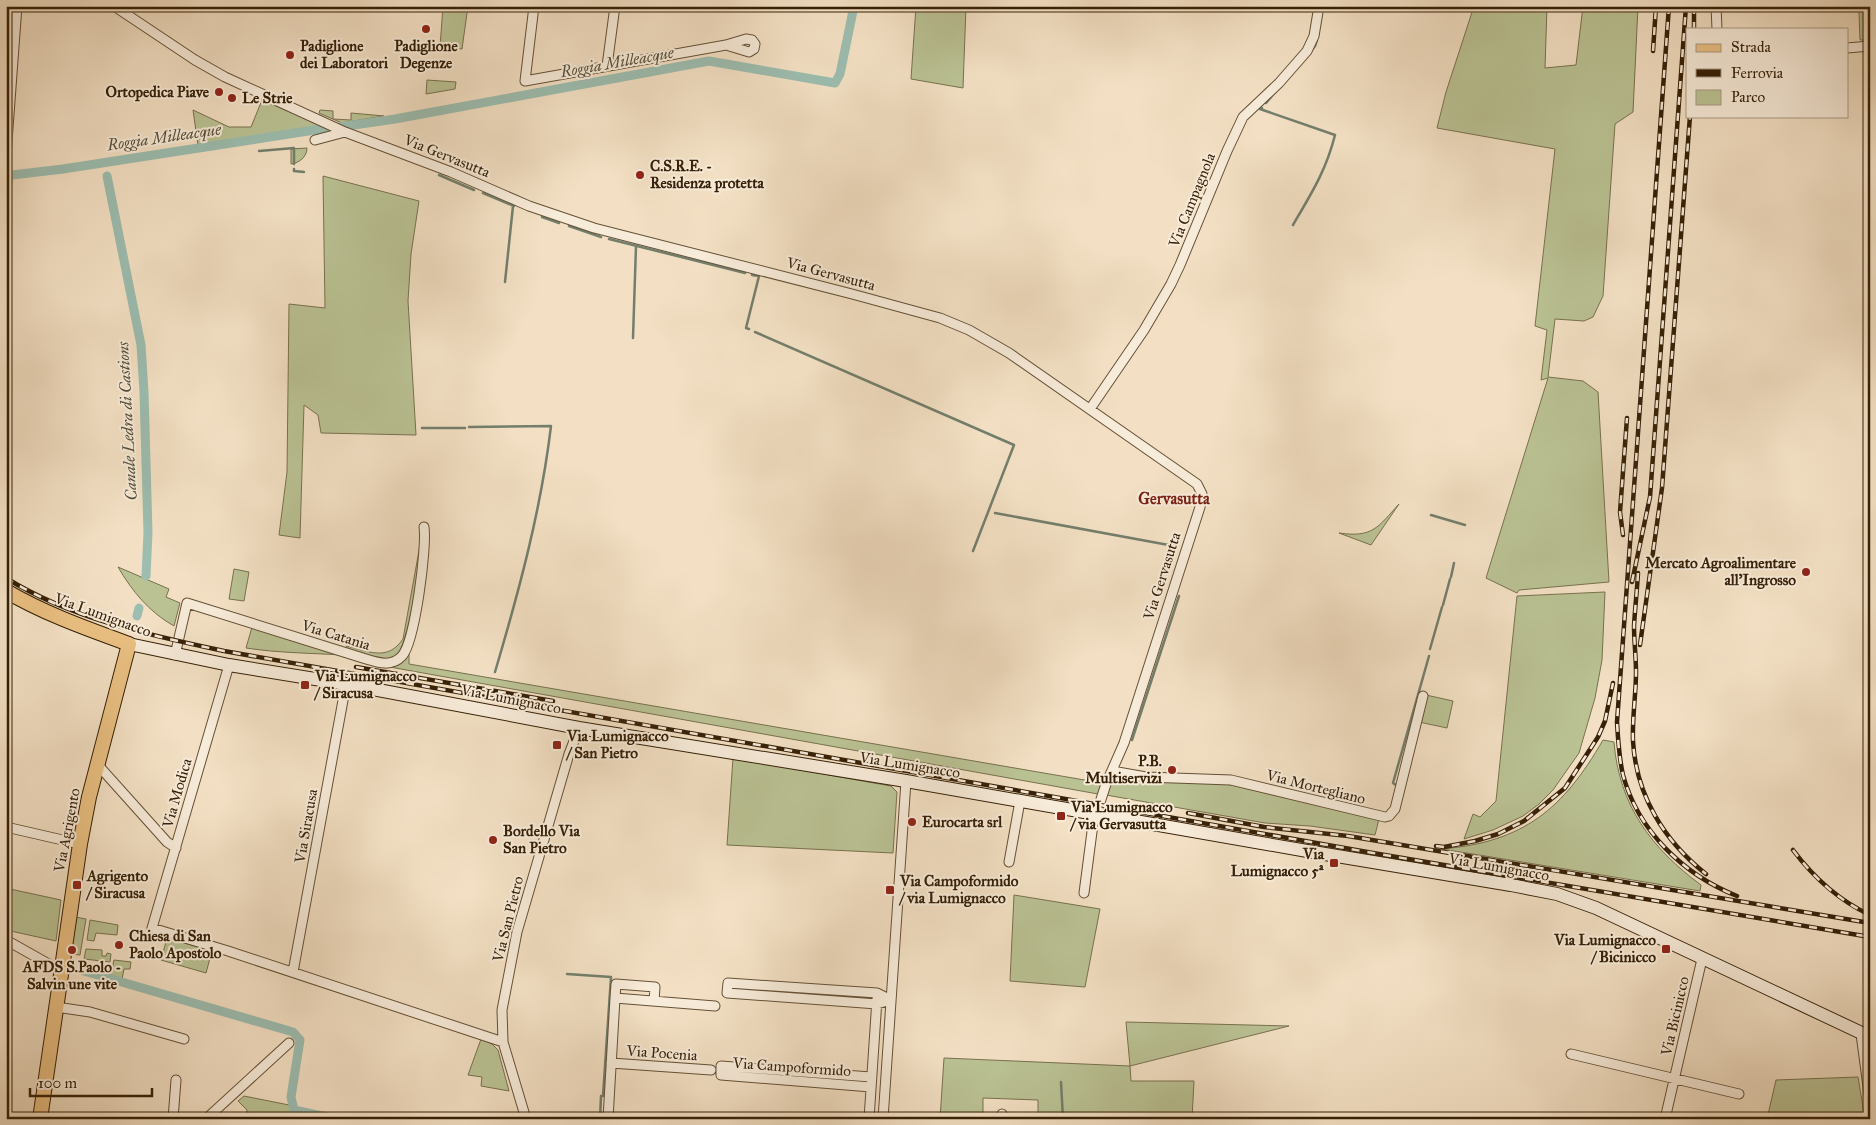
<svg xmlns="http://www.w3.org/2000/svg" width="1876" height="1125" viewBox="0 0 1876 1125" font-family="'IM FELL Great Primer',serif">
	<rect width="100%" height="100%" fill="#f3e0c4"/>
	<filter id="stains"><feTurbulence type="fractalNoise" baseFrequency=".004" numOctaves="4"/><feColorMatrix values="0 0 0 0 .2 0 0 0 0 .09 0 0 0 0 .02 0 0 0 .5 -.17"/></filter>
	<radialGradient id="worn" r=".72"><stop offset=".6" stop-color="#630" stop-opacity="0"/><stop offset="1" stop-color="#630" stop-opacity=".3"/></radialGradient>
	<path fill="#bac294" stroke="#78714e" d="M 443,6 L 471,6 L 467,13 L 462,49 L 440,47 Z
		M 916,6 L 966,6 L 963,88 L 911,79 Z
		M 1474,6 L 1547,6 L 1545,68 L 1576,65 L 1583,6 L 1638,6 L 1633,112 L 1615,124 L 1603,296 L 1593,317 L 1584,321 L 1555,319 L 1548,377 L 1583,381 L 1598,392 L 1609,582 L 1519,590 L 1517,593 L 1486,578 L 1548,378 L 1541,380 L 1547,330 L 1535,326 L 1555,149 L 1437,128 L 1446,92 Z
		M 1854,6 L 1870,6 L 1870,40 L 1860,40 L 1859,13 Z
		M 427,80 L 456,82 L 455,89 L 426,94 Z
		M 262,100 L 320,125 L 321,128 L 198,145 L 193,110 L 229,127 L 251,127 Z
		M 320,110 L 333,111 L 333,119 L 351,120 L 351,113 L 384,116 L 342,123 L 319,113 Z
		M 307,148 C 307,157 299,163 291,164 L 291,149 Z
		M 323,176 L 419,201 L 411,254 L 408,301 L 416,435 L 321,433 L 318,415 L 304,405 L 300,538 L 279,535 L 287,472 L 289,304 L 325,308 Z
		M 1399,504 L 1371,545 L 1339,533 C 1373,538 1378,527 1399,504 Z
		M 422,534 L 423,540 L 409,633 L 401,653 L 387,660 L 348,650 L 346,646 C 369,651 387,662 403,639 Z
		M 118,567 L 169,589 L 166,597 L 180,603 L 174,626 C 149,612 132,591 118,567 Z
		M 234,569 L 249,572 L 244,601 L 229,599 Z
		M 1605,592 L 1602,660 L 1595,698 L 1579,753 L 1553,790 L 1539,804 L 1523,816 L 1493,830 L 1464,839 L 1473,814 L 1480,817 L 1496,801 L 1517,596 Z
		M 252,627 L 342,655 C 310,653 278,653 246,648 Z
		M 409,647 L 409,664 L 1102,783 L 1098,794 L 373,664 L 389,665 Z
		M 1426,695 L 1453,701 L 1447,728 L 1419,722 Z
		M 1603,740 L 1614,742 C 1619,805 1651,848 1701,885 L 1700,891 L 1442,849 C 1524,842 1563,809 1603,740 Z
		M 733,758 L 891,786 L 897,792 L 893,853 L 727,845 Z
		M 1119,776 L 1222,783 L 1379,819 L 1375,835 L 1310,826 L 1265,823 L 1106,795 L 1110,784 Z
		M 10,889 L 61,900 L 56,941 L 6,930 L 6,905 Z
		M 1014,895 L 1100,909 L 1085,987 L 1010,981 Z
		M 75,917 L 86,919 L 80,955 L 69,954 Z
		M 90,920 L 118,925 L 117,935 L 96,933 L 94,941 L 87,940 Z
		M 167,938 L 212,951 L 206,973 L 161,960 Z
		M 86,949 L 102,950 L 102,956 L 106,956 L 107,953 L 111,954 L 110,962 L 84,959 Z
		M 114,960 L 131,962 L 130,969 L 124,969 L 122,979 L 91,968 L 91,965 L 112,969 Z
		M 1126,1022 L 1289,1026 L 1130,1066 L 1131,1081 L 1194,1081 L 1192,1119 L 1038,1119 L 1038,1100 L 983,1098 L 983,1119 L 940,1119 L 944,1058 L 1130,1066 Z
		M 481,1039 L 492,1044 L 498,1050 L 509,1091 L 481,1086 L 482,1077 L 468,1075 Z
		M 1858,1077 L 1865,1119 L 1767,1119 L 1776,1080 Z
		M 244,1096 L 289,1105 L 292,1112 L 326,1119 L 246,1119 L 247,1110 L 238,1101 Z"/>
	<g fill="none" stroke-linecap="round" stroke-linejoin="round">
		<path stroke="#737e6c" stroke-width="2.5" d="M 1301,64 L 1315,46 L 1317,40
			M 1266,103 L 1277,90
			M 1262,108 L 1260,109 L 1335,135 C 1326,171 1311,194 1293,225
			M 259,151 L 294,148 L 294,164
			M 294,169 L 294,171 L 304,172
			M 439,175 L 474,190
			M 483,193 L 514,206
			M 542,217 L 559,223
			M 569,226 L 601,237
			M 609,239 L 745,273
			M 505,282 L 513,206
			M 749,329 L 746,328 L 759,276 L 752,275
			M 755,332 L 1014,445 L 973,551
			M 633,338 L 636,246
			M 469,427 L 551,426 C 541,510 519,591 495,672
			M 422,428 L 465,428
			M 995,513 L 1174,546
			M 1431,515 L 1465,525
			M 1451,577 L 1454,563
			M 1443,605 L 1450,579
			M 1430,649 L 1442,607
			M 1132,740 L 1179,596
			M 1397,786 L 1393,783 L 1429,656
			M 567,974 L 611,977 L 603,1096 L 601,1096 L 600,1119
			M 1061,1082 L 1063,1119"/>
		<path stroke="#9cbdb0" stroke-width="9" d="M 326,129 L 395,119 L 709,61 L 835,83 L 840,74 L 854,6
			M 12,175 L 63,169 L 321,129
			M 107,176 L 141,345 L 144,392 L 148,533 L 146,576
			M 137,616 L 139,608
			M 84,971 L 293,1032 L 300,1040 L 291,1097 L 294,1110 L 336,1119"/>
		<g stroke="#655036" stroke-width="11">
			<path id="minor" d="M 114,6 L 195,60 L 225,77 L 345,132 L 451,172 L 529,206 L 594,228 L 852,294 L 940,318 L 969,330 L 1009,353 L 1197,484 L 1202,494 L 1200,507 L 1124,743 L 1106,784 L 1093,824 L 1084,893
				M 534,6 L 525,81 L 726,45 L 746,39 L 752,40 L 755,44 L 754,49 L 749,52 L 726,45
				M 1716,6 L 1717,29
				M 1847,48 L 1870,46
				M 607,66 L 615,6
				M 315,140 L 345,132
				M 6,155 L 17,6
				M 6,180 L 7,182
				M 1090,409 L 1144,330 L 1171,284 L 1180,265 L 1227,151 L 1243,117 L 1279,83 L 1307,51 L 1314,36 L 1319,6
				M 175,655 L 187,603 L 366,659 C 379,663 392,667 402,656 C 415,642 427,547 424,527
				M 229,665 L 152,928 L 228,951 L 503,1042
				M 98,765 L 167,842 L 176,848
				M 1112,771 L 1146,777 L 1231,780 L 1385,817 L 1389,816 L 1395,809 L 1423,696
				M 6,827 L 80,844
				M 1009,862 L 1020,801
				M 6,940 L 61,971
				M 293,972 L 346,684
				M 728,983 L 877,993 L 891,1000 L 877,1004 L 727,993 Z
				M 615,998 L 616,984 L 655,987 L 654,1001
				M 56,1007 L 90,1012 L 184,1039
				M 1861,1034 L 1870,1102
				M 1571,1054 L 1739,1094
				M 611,1063 L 711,1070
				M 871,1087 L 721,1075 L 721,1066 L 871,1077
				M 173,1119 L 176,1080
				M 206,1119 L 289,1043
				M 526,1119 L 503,1042 L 502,1010 L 517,932 L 569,754 L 579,728
				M 608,1119 L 615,998 L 715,1006
				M 869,1119 L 877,999
				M 883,1119 L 906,781
				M 1002,1119 L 1002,1114
				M 1665,1119 L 1702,959"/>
		</g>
		<g stroke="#362007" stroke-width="14">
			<path id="secondary" d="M 129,644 L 229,665 L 346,684 L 579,728 L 906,781 L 1313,852 L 1511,885 L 1557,894 L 1596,908 L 1870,1037"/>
		</g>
		<g stroke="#362007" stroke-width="16">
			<path id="primary" d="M 6,591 C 45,614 88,629 129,644 L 89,797 L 80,844 L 40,1119"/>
		</g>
		<use href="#minor" stroke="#f7ebd9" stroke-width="9"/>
		<use href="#secondary" stroke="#f7ebd9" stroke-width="12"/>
		<use href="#primary" stroke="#eac082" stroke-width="14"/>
		<g stroke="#362007" stroke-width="4.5">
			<path id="rail" d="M 1669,6 L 1617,722 C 1618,739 1619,758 1623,775 C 1638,831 1684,875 1737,896
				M 1694,6 L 1694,29
				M 1653,51 L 1656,6
				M 1623,535 L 1620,512 L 1627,418
				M 1638,573 C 1637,591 1635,608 1634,626 C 1634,641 1636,657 1636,672 C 1636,695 1632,718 1633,741 C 1636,795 1664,841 1706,874
				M 6,578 C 72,619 149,635 224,651 L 1373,853 L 1870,937
				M 1632,582 L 1650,497 L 1686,6
				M 1640,645 L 1662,488 L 1690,116
				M 356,667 L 553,701
				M 1188,813 L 1264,827 L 1348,836 L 1870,923
				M 1436,846 L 1444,847 L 1475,841 L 1498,834 L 1524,821 L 1565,788 L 1598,737 L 1605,721 L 1613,683
				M 1793,850 C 1814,878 1838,900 1870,915"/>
		</g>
		<use href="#rail" stroke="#f7ebd9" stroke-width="2.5" stroke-dasharray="8" stroke-linecap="butt"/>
	</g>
	<g fill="#8f2418" stroke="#f7ebd9" stroke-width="2">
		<circle cx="426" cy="29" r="5"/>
		<circle cx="290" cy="55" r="5"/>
		<circle cx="219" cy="92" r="5"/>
		<circle cx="232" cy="98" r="5"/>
		<circle cx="640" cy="175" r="5"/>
		<circle cx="1806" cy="572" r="5"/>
		<rect x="300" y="680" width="10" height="10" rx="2.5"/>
		<rect x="552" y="740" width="10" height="10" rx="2.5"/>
		<circle cx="1172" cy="770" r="5"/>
		<rect x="1056" y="811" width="10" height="10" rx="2.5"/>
		<circle cx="912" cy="822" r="5"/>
		<circle cx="493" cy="840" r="5"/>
		<rect x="1329" y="858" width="10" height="10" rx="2.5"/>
		<rect x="72" y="880" width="10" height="10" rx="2.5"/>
		<rect x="885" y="885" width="10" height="10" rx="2.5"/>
		<circle cx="119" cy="945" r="5"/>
		<rect x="1661" y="944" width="10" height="10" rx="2.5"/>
		<circle cx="72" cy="950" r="5"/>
	</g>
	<g text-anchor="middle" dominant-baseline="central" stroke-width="4" stroke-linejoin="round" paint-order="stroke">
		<g font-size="15" font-weight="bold" fill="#362007" stroke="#f7ebd9" text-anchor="start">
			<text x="300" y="46">Padiglione<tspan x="300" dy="17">dei Laboratori</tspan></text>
			<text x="426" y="46" text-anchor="middle">Padiglione<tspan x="426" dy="17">Degenze</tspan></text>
			<text x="209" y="92" text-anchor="end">Ortopedica Piave</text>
			<text x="242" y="98">Le Strie</text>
			<text x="650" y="166">C.S.R.E. -<tspan x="650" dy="17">Residenza protetta</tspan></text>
			<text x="1796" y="563" text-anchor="end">Mercato Agroalimentare<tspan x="1796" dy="17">all’Ingrosso</tspan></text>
			<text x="315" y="676">Via Lumignacco<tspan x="315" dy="17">/ Siracusa</tspan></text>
			<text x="567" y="736">Via Lumignacco<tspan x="567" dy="17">/ San Pietro</tspan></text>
			<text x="1162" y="761" text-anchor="end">P.B.<tspan x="1162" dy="17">Multiservizi</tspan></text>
			<text x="1071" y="807">Via Lumignacco<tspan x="1071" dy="17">/ via Gervasutta</tspan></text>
			<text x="922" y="822">Eurocarta srl</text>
			<text x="503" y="831">Bordello Via<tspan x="503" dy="17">San Pietro</tspan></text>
			<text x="1324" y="854" text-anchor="end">Via<tspan x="1324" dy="17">Lumignacco 5ª</tspan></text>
			<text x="87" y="876">Agrigento<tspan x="87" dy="17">/ Siracusa</tspan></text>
			<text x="900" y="881">Via Campoformido<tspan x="900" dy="17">/ via Lumignacco</tspan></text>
			<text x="129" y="936">Chiesa di San<tspan x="129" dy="17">Paolo Apostolo</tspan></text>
			<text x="1656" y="940" text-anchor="end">Via Lumignacco<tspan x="1656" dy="17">/ Bicinicco</tspan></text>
			<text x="72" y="967" text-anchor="middle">AFDS S.Paolo -<tspan x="72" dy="17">Salvin une vite</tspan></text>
		</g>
		<g font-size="15" fill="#362007" stroke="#f7ebd9">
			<text transform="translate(447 156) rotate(22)">Via Gervasutta</text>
			<text transform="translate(1192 200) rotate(-68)">Via Campagnola</text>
			<text transform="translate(831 274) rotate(15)">Via Gervasutta</text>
			<text transform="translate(1162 576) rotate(-72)">Via Gervasutta</text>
			<text transform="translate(103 615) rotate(20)">Via Lumignacco</text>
			<text transform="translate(336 635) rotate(17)">Via Catania</text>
			<text transform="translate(511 699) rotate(11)">Via Lumignacco</text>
			<text transform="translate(910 765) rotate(9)">Via Lumignacco</text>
			<text transform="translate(1316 787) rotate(14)">Via Mortegliano</text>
			<text transform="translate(177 793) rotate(-74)">Via Modica</text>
			<text transform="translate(306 826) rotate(-80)">Via Siracusa</text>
			<text transform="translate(67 830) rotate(-79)">Via Agrigento</text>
			<text transform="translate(1499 867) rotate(10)">Via Lumignacco</text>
			<text transform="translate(508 919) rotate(-76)">Via San Pietro</text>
			<text transform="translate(1675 1016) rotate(-77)">Via Bicinicco</text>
			<text transform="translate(662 1053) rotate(4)">Via Pocenia</text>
			<text transform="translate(792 1067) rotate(4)">Via Campoformido</text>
		</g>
		<g font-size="16" font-style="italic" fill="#554f3a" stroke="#f7ebd9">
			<text transform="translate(617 62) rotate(-10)">Roggia Milleacque</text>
			<text transform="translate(164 137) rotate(-8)">Roggia Milleacque</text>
			<text transform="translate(127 421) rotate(-93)">Canale Ledra di Castions</text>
		</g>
		<g font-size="16" font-weight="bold" fill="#7a1f14" stroke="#f7ebd9">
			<text x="1174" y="498">Gervasutta</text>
		</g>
	</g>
	<rect width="1876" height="1125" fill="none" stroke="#f3e0c4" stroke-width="25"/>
	<rect x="8" y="8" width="1861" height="1110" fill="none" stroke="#362007" stroke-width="2.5"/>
	<rect x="12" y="12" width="1851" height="1100" fill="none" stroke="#362007"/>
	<rect x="1686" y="28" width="162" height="90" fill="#f7ebd9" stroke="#aa9a85"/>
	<rect x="1696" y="44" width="25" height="8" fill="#eac082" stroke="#aa9a85"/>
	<text x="1731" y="52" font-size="15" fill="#362007">Strada</text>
	<rect x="1696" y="69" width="25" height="8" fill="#362007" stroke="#aa9a85"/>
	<text x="1731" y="78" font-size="15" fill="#362007">Ferrovia</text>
	<rect x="1696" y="90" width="25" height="15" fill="#bac294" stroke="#aa9a85"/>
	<text x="1731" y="102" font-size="15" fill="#362007">Parco</text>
	<path d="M30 1088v8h122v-8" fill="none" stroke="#362007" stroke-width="2.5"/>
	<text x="38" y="1088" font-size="15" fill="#362007" stroke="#f7ebd9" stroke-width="4" paint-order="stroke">100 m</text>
	<rect width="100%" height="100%" filter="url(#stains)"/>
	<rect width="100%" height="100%" fill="url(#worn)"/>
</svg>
